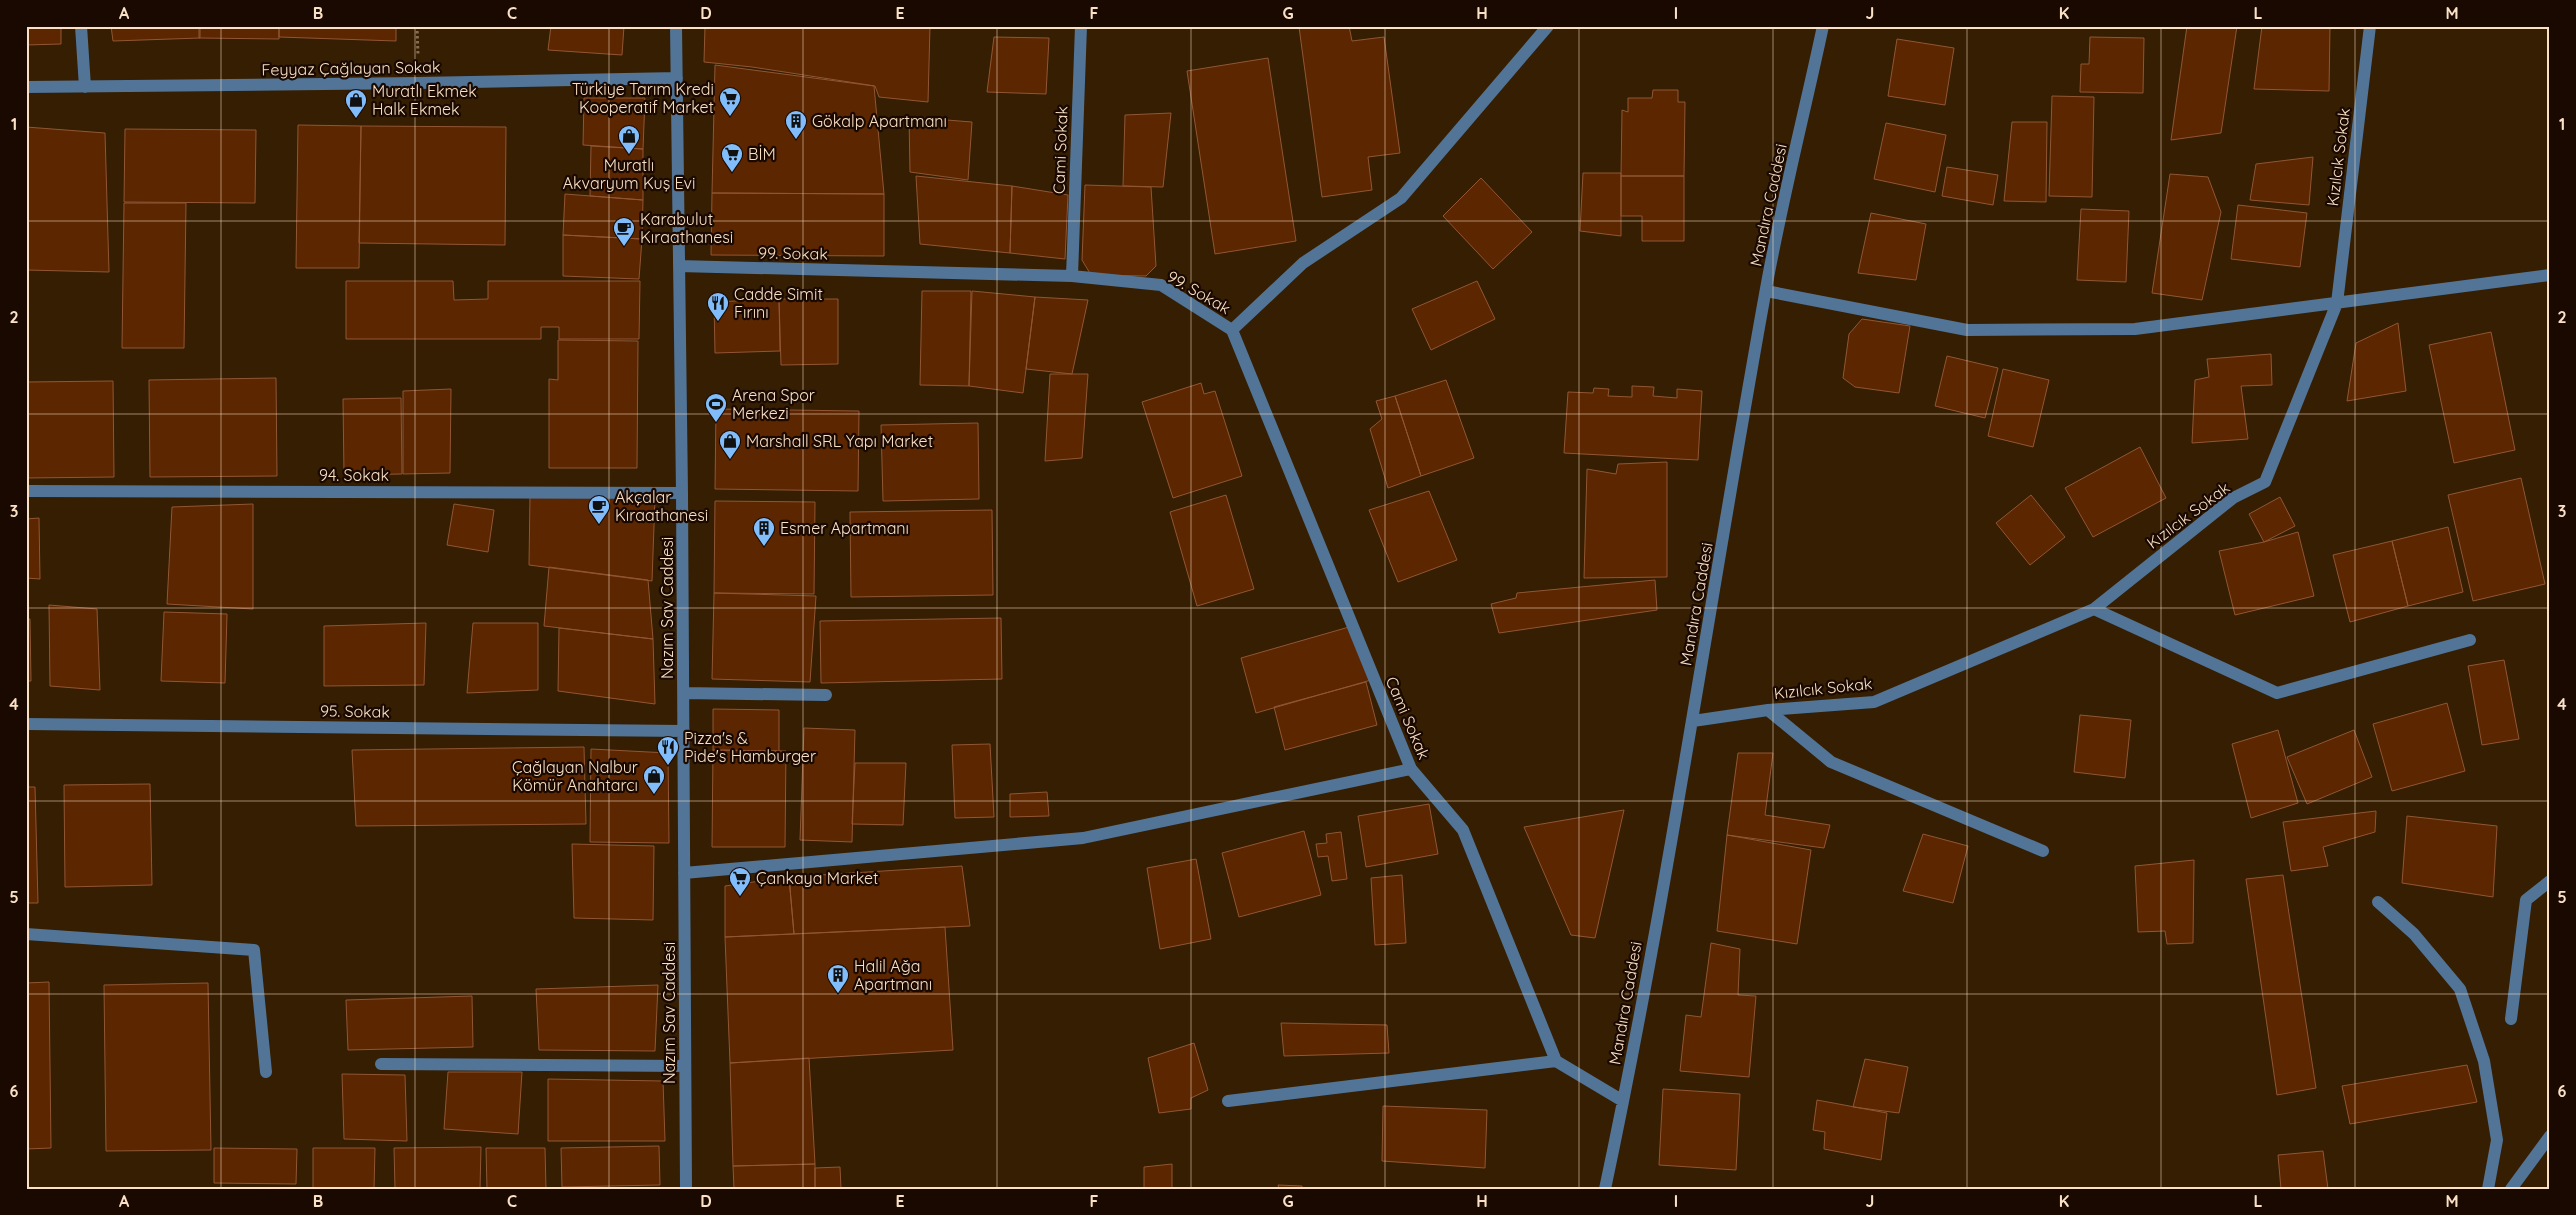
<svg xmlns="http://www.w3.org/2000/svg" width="2576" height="1215" viewBox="0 0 2576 1215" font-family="Quicksand,sans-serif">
	<rect width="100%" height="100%" fill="#351e01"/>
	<path fill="#5c2600" stroke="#915634" d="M 26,26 L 61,26 L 61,44 L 26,45 Z
		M 111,26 L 200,26 L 200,38 L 113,41 Z
		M 199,26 L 279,26 L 279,39 L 199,38 Z
		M 279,26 L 396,26 L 396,41 L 279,37 Z
		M 551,26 L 624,26 L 622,55 L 548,50 Z
		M 705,26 L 930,26 L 928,102 L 879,97 L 875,86 L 752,67 L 704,62 Z
		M 1349,26 L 1352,41 L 1384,37 L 1400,153 L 1368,157 L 1372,190 L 1322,197 L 1299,27 Z
		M 2187,26 L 2237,26 L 2221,133 L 2171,140 Z
		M 2262,26 L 2330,26 L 2329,91 L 2254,89 Z
		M 994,37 L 1049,38 L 1046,94 L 987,92 Z
		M 2090,37 L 2144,38 L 2143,93 L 2080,92 L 2081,64 L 2089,64 Z
		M 1897,39 L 1954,48 L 1945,105 L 1888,96 Z
		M 1268,58 L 1296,241 L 1215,254 L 1187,71 Z
		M 715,65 L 874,86 L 884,194 L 712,193 Z
		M 1653,90 L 1678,90 L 1678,102 L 1685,102 L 1684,176 L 1621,176 L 1622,110 L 1628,112 L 1628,98 L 1652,98 Z
		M 2052,96 L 2094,97 L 2092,197 L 2049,196 Z
		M 584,98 L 645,98 L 643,149 L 583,145 Z
		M 1171,113 L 1163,187 L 1123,186 L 1125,115 Z
		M 909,117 L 972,122 L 968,180 L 910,172 Z
		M 2012,122 L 2047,122 L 2046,202 L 2004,201 Z
		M 1886,123 L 1946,135 L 1935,192 L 1874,179 Z
		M 298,125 L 361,126 L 359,268 L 296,268 Z
		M 361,126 L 506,127 L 505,245 L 359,243 Z
		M 26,127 L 105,133 L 109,272 L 26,270 Z
		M 125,129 L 256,130 L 255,203 L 124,202 Z
		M 591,146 L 643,149 L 643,200 L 590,196 Z
		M 2313,157 L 2309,205 L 2250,200 L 2256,164 Z
		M 1947,167 L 1998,175 L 1993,205 L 1942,196 Z
		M 1583,173 L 1621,173 L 1621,236 L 1580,231 Z
		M 2170,174 L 2208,177 L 2221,212 L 2202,300 L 2152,293 Z
		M 916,176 L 1012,186 L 1010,253 L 920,244 Z
		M 1621,176 L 1684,176 L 1684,241 L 1642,241 L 1642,216 L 1621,216 Z
		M 1481,178 L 1532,232 L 1493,269 L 1443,216 Z
		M 1085,185 L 1151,187 L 1156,266 L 1146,276 L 1091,275 L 1082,260 Z
		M 1012,186 L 1068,195 L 1065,259 L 1010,253 Z
		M 712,193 L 884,194 L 884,256 L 711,255 Z
		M 565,194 L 643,200 L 642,239 L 563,235 Z
		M 124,203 L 186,203 L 184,348 L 122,348 Z
		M 2238,205 L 2307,213 L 2300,267 L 2231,259 Z
		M 2081,209 L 2129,211 L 2126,282 L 2077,280 Z
		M 1871,213 L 1926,224 L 1916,280 L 1858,273 Z
		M 563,235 L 642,239 L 639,279 L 563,276 Z
		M 346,281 L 453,281 L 454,300 L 488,299 L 488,281 L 640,281 L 639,339 L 559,339 L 559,327 L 541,327 L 541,339 L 346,339 Z
		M 1477,281 L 1495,319 L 1431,350 L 1412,309 Z
		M 922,291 L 971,291 L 969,386 L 920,385 Z
		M 972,291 L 1035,297 L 1023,393 L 969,386 Z
		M 1035,297 L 1088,300 L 1072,374 L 1026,369 Z
		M 779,299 L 780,351 L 715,353 L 714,302 Z
		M 779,299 L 838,299 L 838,364 L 781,365 Z
		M 1862,319 L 1910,326 L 1899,393 L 1855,387 L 1843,378 L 1849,334 Z
		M 2398,323 L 2406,391 L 2347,401 L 2356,343 Z
		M 2491,332 L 2515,450 L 2454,463 L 2429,345 Z
		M 558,340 L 638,341 L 637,468 L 549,468 L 549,379 L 558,380 Z
		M 2271,354 L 2272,385 L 2241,386 L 2248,439 L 2192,443 L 2195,380 L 2209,377 L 2207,359 Z
		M 1947,356 L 1998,368 L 1985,418 L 1935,406 Z
		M 2003,369 L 2049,380 L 2033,447 L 1988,436 Z
		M 1050,374 L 1088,374 L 1082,458 L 1045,461 Z
		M 276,378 L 277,476 L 150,477 L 149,380 Z
		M 1446,380 L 1474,458 L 1421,476 L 1395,396 Z
		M 113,381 L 114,477 L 26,478 L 26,382 Z
		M 1201,383 L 1204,394 L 1215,391 L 1242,476 L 1173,498 L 1142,402 Z
		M 1632,386 L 1654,387 L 1653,396 L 1677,398 L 1677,389 L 1702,391 L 1698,460 L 1564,453 L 1568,392 L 1593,393 L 1594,388 L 1609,389 L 1608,396 L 1632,397 Z
		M 451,389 L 450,473 L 403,474 L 403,391 Z
		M 1395,396 L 1421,476 L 1388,488 L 1370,429 L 1382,419 L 1376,401 Z
		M 401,398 L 402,474 L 344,475 L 343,399 Z
		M 716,409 L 859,411 L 858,491 L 715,489 Z
		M 978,423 L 979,499 L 883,501 L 881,425 Z
		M 2140,447 L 2166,498 L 2093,537 L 2065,488 Z
		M 1667,462 L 1667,577 L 1584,578 L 1587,469 L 1616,474 L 1618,464 Z
		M 2521,478 L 2545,584 L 2473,601 L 2448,495 Z
		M 1429,491 L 1457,560 L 1398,582 L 1369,510 Z
		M 1226,495 L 1254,589 L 1197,606 L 1170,512 Z
		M 2031,495 L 2065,537 L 2030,565 L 1996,523 Z
		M 530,496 L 655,498 L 652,581 L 529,565 Z
		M 2280,497 L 2295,526 L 2264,542 L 2249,514 Z
		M 715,501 L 815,502 L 814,594 L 714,593 Z
		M 253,504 L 253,609 L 167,604 L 172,507 Z
		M 454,504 L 494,510 L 488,552 L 447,545 Z
		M 992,510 L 993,595 L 851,597 L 850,512 Z
		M 39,518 L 40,579 L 26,578 L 26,519 Z
		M 2448,527 L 2463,592 L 2408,606 L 2392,541 Z
		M 2298,532 L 2314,596 L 2235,615 L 2219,551 L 2264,542 Z
		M 2392,541 L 2408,606 L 2350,622 L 2333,555 Z
		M 549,567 L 648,580 L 653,639 L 544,626 Z
		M 1655,580 L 1657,610 L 1499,633 L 1491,604 L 1516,598 L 1517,593 Z
		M 714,593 L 816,596 L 810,682 L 712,679 Z
		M 49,605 L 97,609 L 100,690 L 50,686 Z
		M 164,612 L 227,614 L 225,683 L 161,681 Z
		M 1001,618 L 1002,679 L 821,683 L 820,621 Z
		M 26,619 L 30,619 L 31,681 L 26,681 Z
		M 426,623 L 424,685 L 324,686 L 324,626 Z
		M 473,623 L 538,623 L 538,690 L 467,693 Z
		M 1356,625 L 1371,680 L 1256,713 L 1241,658 Z
		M 559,628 L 653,639 L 655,704 L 558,691 Z
		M 2504,660 L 2519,739 L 2482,745 L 2468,666 Z
		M 1366,682 L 1377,725 L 1285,750 L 1274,707 Z
		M 2447,703 L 2465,771 L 2392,791 L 2373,724 Z
		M 713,709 L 779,710 L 779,751 L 713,750 Z
		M 2080,715 L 2131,720 L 2125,778 L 2074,772 Z
		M 804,728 L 855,730 L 852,842 L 800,840 Z
		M 2278,730 L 2298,803 L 2251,818 L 2232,744 Z
		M 2354,730 L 2372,777 L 2307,804 L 2287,757 Z
		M 990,744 L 994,817 L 955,818 L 952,745 Z
		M 584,747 L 586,824 L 356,826 L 352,750 Z
		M 591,749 L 668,753 L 669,843 L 590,842 Z
		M 713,750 L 786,751 L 785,847 L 712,847 Z
		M 1738,753 L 1773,753 L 1765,815 L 1830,825 L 1824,848 L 1727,835 Z
		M 855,763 L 906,763 L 903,825 L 852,824 Z
		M 150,784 L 152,885 L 65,887 L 64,785 Z
		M 26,787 L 35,787 L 38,903 L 26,903 Z
		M 1047,792 L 1049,816 L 1010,817 L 1010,794 Z
		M 1429,804 L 1438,854 L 1366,867 L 1358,816 Z
		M 1624,810 L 1595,938 L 1571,935 L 1524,827 Z
		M 2376,811 L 2375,832 L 2323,847 L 2328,866 L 2291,871 L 2283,822 Z
		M 2407,816 L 2497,826 L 2493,897 L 2402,883 Z
		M 1304,831 L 1321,895 L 1239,917 L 1222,853 Z
		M 1341,832 L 1347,879 L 1332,881 L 1328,856 L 1318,857 L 1316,844 L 1327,843 L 1326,834 Z
		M 1923,834 L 1968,846 L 1953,903 L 1903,891 Z
		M 1727,835 L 1811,850 L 1797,944 L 1717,931 Z
		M 572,844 L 654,846 L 653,920 L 574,918 Z
		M 1196,859 L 1211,939 L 1160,949 L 1147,868 Z
		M 2194,860 L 2193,943 L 2167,944 L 2165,931 L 2138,932 L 2135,866 Z
		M 962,866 L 970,926 L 794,934 L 789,877 Z
		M 1402,875 L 1406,943 L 1375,945 L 1371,878 Z
		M 2283,875 L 2316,1088 L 2277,1095 L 2246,879 Z
		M 789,877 L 794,934 L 725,937 L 725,886 Z
		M 945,927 L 953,1050 L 730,1063 L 725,937 Z
		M 1711,943 L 1740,949 L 1738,995 L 1756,996 L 1749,1077 L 1680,1071 L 1686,1015 L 1701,1017 Z
		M 49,982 L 51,1148 L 26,1149 L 26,983 Z
		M 208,983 L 211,1150 L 106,1151 L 104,985 Z
		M 658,985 L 655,1051 L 539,1050 L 536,989 Z
		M 472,996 L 473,1047 L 348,1050 L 346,1000 Z
		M 1281,1023 L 1387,1025 L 1389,1053 L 1284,1056 Z
		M 1194,1043 L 1208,1090 L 1191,1098 L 1191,1109 L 1159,1113 L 1148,1058 Z
		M 809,1058 L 815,1164 L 733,1166 L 730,1063 Z
		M 1865,1059 L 1908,1067 L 1899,1113 L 1853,1107 Z
		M 2467,1065 L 2477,1102 L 2350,1124 L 2342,1086 Z
		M 448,1072 L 522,1072 L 518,1134 L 444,1129 Z
		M 342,1074 L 405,1075 L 407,1141 L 344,1139 Z
		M 548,1079 L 663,1081 L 665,1141 L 548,1141 Z
		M 1663,1089 L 1740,1094 L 1736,1170 L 1659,1165 Z
		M 1817,1100 L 1887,1113 L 1881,1160 L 1824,1149 L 1825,1132 L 1813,1130 Z
		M 1383,1106 L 1487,1110 L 1485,1168 L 1382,1161 Z
		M 659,1146 L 660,1185 L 562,1187 L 561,1148 Z
		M 481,1147 L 480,1189 L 395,1189 L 394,1148 Z
		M 214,1148 L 297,1149 L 296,1184 L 214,1183 Z
		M 313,1148 L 375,1148 L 374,1189 L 313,1189 Z
		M 486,1148 L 545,1148 L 546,1189 L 487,1189 Z
		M 2323,1151 L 2328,1189 L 2281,1189 L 2278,1155 Z
		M 815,1164 L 815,1189 L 734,1189 L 733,1166 Z
		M 1172,1164 L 1172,1189 L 1144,1189 L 1144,1167 Z
		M 840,1167 L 841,1189 L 815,1189 L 815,1168 Z
		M 1278,1185 L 1302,1186 L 1302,1189 L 1279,1189 Z"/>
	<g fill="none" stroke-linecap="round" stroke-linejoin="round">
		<path stroke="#856d51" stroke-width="3" stroke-dasharray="2.5 2.5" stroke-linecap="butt" d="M 417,26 L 418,55"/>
		<path stroke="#517497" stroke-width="12" d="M 81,26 L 85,87
			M 676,26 L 682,493 L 686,1189
			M 26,87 L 418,83 L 677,78
			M 679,266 L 1072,276 L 1161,285 L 1232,330 L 1303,263 L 1401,198 L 1548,26
			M 1072,276 L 1081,26
			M 1766,291 L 1967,330 L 2135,329 L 2550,275
			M 1232,330 L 1411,769 L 1463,830 L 1556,1061 L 1623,1101
			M 26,491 L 682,493
			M 2094,609 L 2277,693 L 2470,640
			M 684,693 L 826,695
			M 1768,710 L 1831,762 L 2043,851
			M 1693,721 L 1768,710 L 1874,702 L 2094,609 L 2233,498 L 2265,482 L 2337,303 L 2370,26
			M 26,724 L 684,731
			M 684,873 L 1083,838 L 1411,769
			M 2378,902 L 2414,934 L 2460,989 L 2484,1061 L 2497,1140 L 2488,1189
			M 26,934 L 254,950 L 266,1072
			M 2511,1019 L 2526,900 L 2550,881
			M 381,1064 L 685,1066
			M 1228,1101 L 1556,1061
			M 1605,1189 C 1668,892 1711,592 1765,294 C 1781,204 1804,115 1823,26
			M 2511,1189 L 2550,1136"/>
	</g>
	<path fill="none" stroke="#fae0c5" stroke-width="1" stroke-opacity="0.55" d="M 221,26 L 221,1189M 415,26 L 415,1189M 609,26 L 609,1189M 803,26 L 803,1189M 997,26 L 997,1189M 1191,26 L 1191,1189M 1385,26 L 1385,1189M 1579,26 L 1579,1189M 1773,26 L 1773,1189M 1967,26 L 1967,1189M 2161,26 L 2161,1189M 2355,26 L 2355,1189M 26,221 L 2550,221M 26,414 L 2550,414M 26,608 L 2550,608M 26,801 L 2550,801M 26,994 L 2550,994"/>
	<defs>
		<g id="supermarket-pin" transform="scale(1.125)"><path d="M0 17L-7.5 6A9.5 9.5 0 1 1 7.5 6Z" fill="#80bdfa" stroke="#190900"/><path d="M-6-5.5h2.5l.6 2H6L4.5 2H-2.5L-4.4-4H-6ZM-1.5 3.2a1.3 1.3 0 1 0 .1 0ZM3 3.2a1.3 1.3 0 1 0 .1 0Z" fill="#111"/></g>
		<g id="shop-pin" transform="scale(1.125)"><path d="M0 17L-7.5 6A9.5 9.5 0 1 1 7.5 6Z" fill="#80bdfa" stroke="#190900"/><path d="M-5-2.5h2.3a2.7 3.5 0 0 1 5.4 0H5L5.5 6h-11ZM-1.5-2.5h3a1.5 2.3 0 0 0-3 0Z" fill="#111"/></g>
		<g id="building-pin" transform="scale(1.125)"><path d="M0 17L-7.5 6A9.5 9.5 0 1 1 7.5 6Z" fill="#80bdfa" stroke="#190900"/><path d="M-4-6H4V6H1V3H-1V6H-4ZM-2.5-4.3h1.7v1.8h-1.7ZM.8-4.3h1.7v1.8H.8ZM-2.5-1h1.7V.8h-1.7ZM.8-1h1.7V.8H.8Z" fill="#111"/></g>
		<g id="cafe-pin" transform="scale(1.125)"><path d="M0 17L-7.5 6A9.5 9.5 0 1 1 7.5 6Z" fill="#80bdfa" stroke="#190900"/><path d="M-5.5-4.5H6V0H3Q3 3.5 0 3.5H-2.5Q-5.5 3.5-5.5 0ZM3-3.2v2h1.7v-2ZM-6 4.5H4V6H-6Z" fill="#111"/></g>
		<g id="restaurant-pin" transform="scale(1.125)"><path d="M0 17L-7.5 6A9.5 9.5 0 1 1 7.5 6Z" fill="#80bdfa" stroke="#190900"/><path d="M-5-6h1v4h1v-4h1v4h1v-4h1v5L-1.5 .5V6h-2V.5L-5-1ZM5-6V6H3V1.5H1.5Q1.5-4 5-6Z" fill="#111"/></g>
		<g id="stadium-pin" transform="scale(1.125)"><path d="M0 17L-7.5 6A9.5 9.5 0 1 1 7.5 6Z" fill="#80bdfa" stroke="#190900"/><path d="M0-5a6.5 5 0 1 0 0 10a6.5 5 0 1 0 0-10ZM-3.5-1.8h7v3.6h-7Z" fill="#111"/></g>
	</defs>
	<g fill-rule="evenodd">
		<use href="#supermarket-pin" x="730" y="98"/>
		<use href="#shop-pin" x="356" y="100"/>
		<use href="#building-pin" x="796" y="121"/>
		<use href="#shop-pin" x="629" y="136"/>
		<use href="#supermarket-pin" x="732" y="154"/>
		<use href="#cafe-pin" x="624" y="228"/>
		<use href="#restaurant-pin" x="718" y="303"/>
		<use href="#stadium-pin" x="716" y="404"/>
		<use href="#shop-pin" x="730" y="441"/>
		<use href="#cafe-pin" x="599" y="506"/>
		<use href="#building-pin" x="764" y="528"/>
		<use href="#restaurant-pin" x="668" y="747"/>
		<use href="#shop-pin" x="654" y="776"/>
		<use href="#supermarket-pin" x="740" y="878"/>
		<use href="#building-pin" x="838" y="975"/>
	</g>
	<g text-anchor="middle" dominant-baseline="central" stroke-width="4.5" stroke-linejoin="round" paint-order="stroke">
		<g font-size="16" fill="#fae0c5" stroke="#190900">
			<text transform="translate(351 68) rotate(-1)">Feyyaz Çağlayan Sokak</text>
			<text transform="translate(1060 150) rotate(-88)">Cami Sokak</text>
			<text transform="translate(2338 157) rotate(-83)">Kızılcık Sokak</text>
			<text transform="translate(1768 205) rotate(-78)">Mandıra Caddesi</text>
			<text transform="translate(793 253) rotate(1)">99. Sokak</text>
			<text transform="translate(1199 292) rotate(30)">99. Sokak</text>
			<text x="354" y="475">94. Sokak</text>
			<text transform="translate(2188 515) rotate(-37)">Kızılcık Sokak</text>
			<text transform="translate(1696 604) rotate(-80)">Mandıra Caddesi</text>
			<text transform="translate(667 608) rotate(-90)">Nazım Sav Caddesi</text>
			<text transform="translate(1823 688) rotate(-6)">Kızılcık Sokak</text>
			<text transform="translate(355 711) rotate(1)">95. Sokak</text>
			<text transform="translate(1408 718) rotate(67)">Cami Sokak</text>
			<text transform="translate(1625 1003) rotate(-80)">Mandıra Caddesi</text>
			<text transform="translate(669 1013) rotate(-90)">Nazım Sav Caddesi</text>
		</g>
		<g font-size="16" fill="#fae0c5" stroke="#190900" text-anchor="start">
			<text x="714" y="89" text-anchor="end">Türkiye Tarım Kredi<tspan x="714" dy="18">Kooperatif Market</tspan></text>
			<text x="372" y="91">Muratlı Ekmek<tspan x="372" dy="18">Halk Ekmek</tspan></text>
			<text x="812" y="121">Gökalp Apartmanı</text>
			<text x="748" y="154">BİM</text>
			<text x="629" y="165" text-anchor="middle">Muratlı<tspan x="629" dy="18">Akvaryum Kuş Evi</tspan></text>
			<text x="640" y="219">Karabulut<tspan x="640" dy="18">Kıraathanesi</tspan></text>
			<text x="734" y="294">Cadde Simit<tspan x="734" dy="18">Fırını</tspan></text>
			<text x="732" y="395">Arena Spor<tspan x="732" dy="18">Merkezi</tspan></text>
			<text x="746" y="441">Marshall SRL Yapı Market</text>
			<text x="615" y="497">Akçalar<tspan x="615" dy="18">Kıraathanesi</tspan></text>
			<text x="780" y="528">Esmer Apartmanı</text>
			<text x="684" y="738">Pizza's &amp;<tspan x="684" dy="18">Pide's Hamburger</tspan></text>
			<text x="638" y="767" text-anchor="end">Çağlayan Nalbur<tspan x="638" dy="18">Kömür Anahtarcı</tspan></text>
			<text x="756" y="878">Çankaya Market</text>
			<text x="854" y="966">Halil Ağa<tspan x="854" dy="18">Apartmanı</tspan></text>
		</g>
	</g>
	<rect width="2576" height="1215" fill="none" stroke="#190900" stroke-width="55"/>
	<rect x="28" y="28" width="2520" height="1160" fill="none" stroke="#fae0c5" stroke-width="2"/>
	<g font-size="16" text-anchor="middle" font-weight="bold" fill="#fae0c5">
		<text x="124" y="19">A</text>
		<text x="318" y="19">B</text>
		<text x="512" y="19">C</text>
		<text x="706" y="19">D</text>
		<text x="900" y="19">E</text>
		<text x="1094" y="19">F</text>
		<text x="1288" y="19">G</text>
		<text x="1482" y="19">H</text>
		<text x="1676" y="19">I</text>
		<text x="1870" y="19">J</text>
		<text x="2064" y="19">K</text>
		<text x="2258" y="19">L</text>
		<text x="2452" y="19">M</text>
		<text x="14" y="130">1</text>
		<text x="2562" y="130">1</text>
		<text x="14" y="323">2</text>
		<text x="2562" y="323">2</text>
		<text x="14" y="517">3</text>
		<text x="2562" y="517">3</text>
		<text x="14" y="710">4</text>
		<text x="2562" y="710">4</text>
		<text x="14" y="903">5</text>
		<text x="2562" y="903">5</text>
		<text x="14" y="1097">6</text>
		<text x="2562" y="1097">6</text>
		<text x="124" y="1207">A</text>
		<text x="318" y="1207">B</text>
		<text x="512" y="1207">C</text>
		<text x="706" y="1207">D</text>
		<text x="900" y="1207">E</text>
		<text x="1094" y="1207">F</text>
		<text x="1288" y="1207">G</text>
		<text x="1482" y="1207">H</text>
		<text x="1676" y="1207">I</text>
		<text x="1870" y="1207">J</text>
		<text x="2064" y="1207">K</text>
		<text x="2258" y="1207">L</text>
		<text x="2452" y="1207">M</text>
	</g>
</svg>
